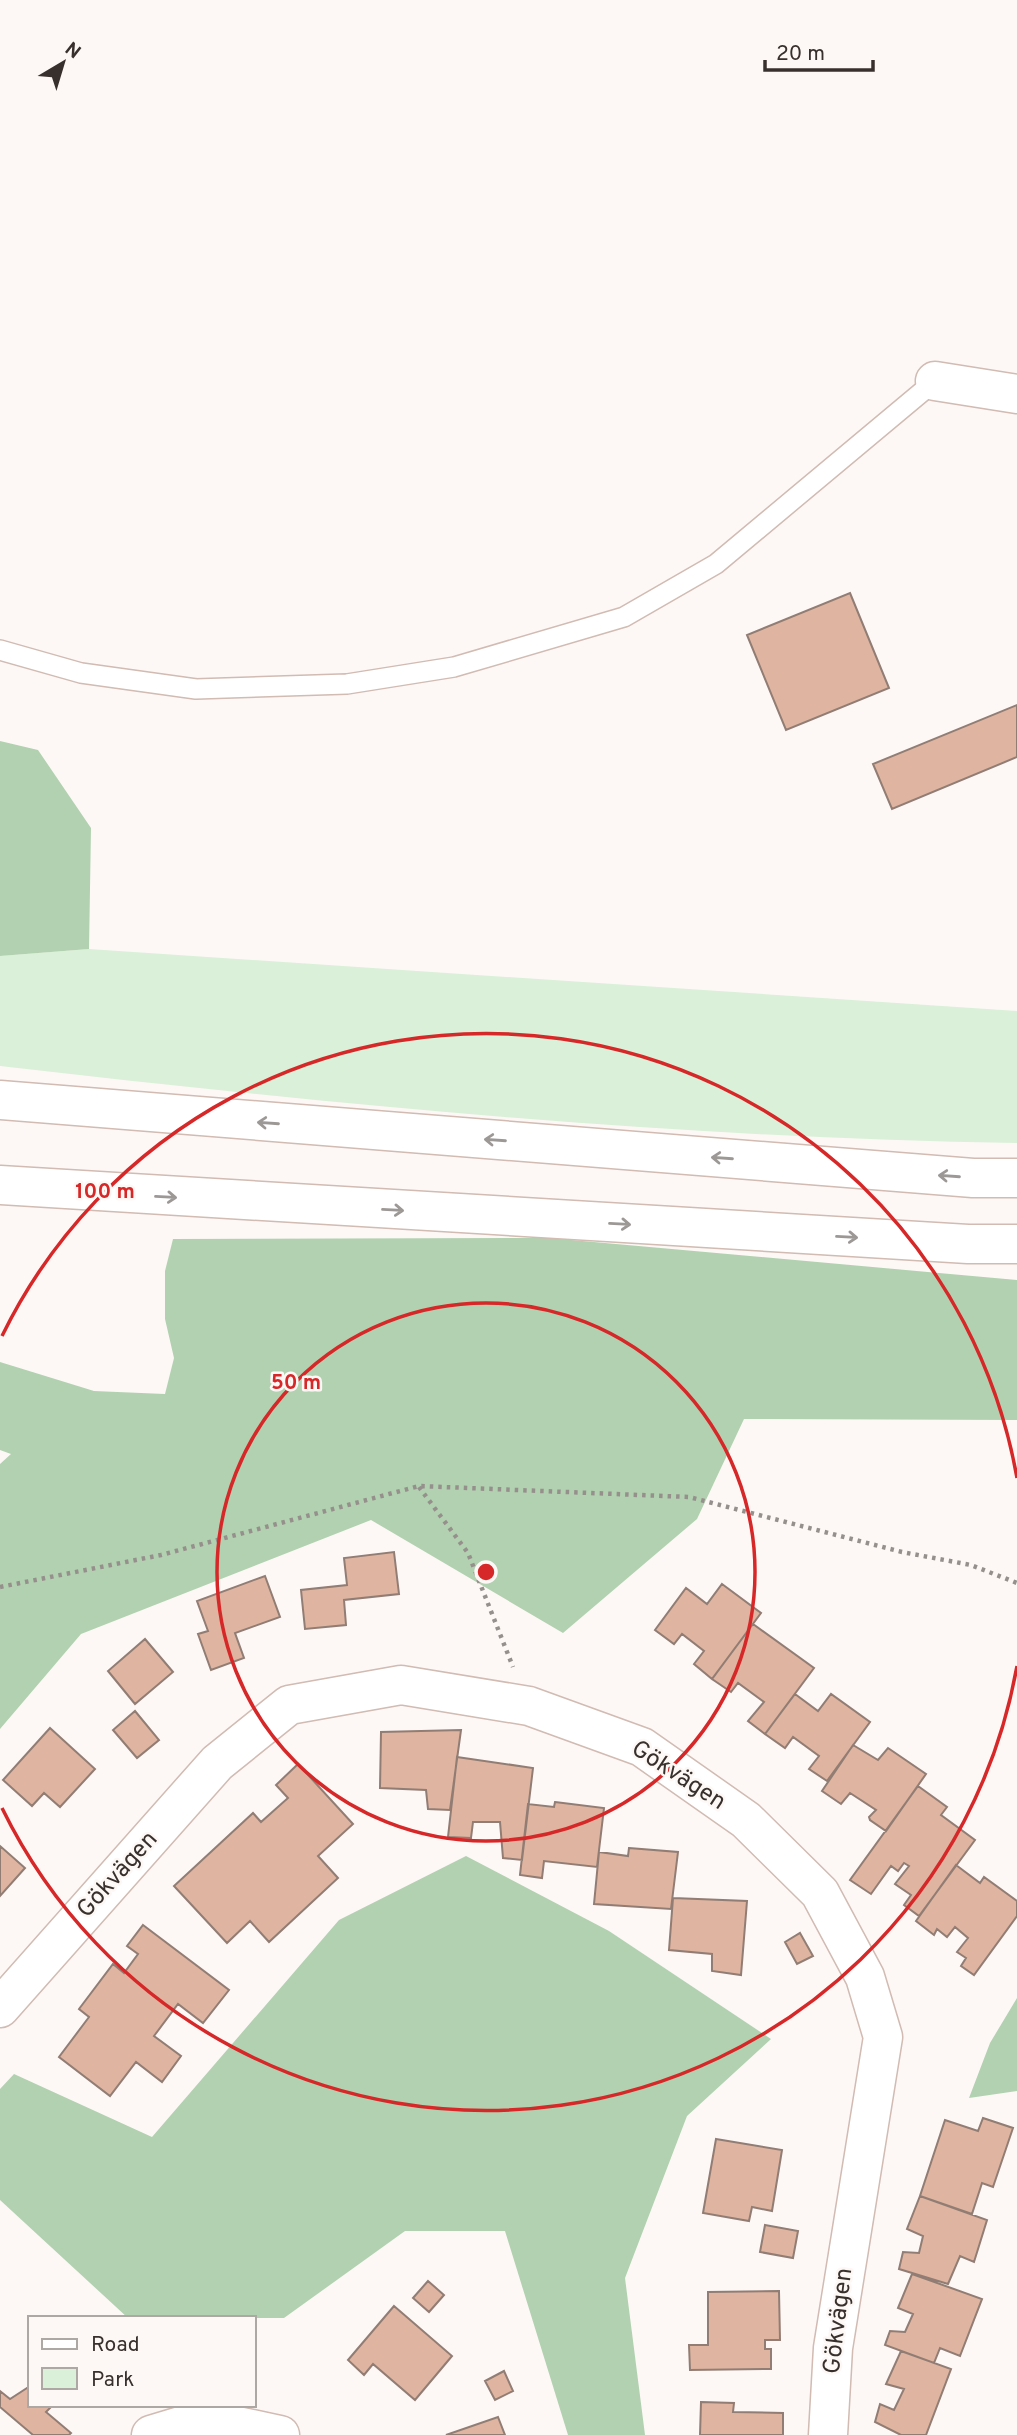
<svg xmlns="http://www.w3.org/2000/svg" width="1017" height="2435" viewBox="0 0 1017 2435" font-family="Overpass,sans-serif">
	<rect width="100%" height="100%" fill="#fdf8f6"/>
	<path fill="#daf0d8" d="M 89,949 L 1017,1011 L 1017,1143 C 677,1138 338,1105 0,1066 L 0,956 Z"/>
	<path fill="#b2d1b0" d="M 0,741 L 38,750 L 91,828 L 89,949 L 0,956 Z
		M 549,1238 L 1017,1280 L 1017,1420 L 744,1419 L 697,1519 L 563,1633 L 371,1520 L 81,1634 L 0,1729 L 0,1464 L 11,1454 L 0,1450 L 0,1362 L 94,1391 L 165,1394 L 174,1358 L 165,1319 L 165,1271 L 173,1239 Z
		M 466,1856 L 609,1931 L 771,2039 L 687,2116 L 625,2278 L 645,2435 L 568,2435 L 505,2231 L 405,2231 L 284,2318 L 128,2318 L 0,2200 L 0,2089 L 14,2074 L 152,2137 L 339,1920 Z
		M 1017,1998 L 1017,2091 L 969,2098 L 990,2043 Z"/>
	<path fill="#dfb4a0" stroke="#917d74" stroke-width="2" d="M 850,593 L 889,688 L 786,730 L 747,635 Z
		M 1017,705 L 1017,757 L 892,809 L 873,764 Z
		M 394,1552 L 399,1594 L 344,1600 L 346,1625 L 305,1629 L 301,1590 L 347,1585 L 344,1558 Z
		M 265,1576 L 280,1617 L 235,1633 L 244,1658 L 211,1670 L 198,1634 L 208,1631 L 197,1601 Z
		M 722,1584 L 761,1613 L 712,1679 L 694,1664 L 704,1651 L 682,1634 L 674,1644 L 655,1630 L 686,1588 L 707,1604 Z
		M 753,1624 L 814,1668 L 765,1734 L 748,1721 L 764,1702 L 738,1683 L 731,1692 L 712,1679 Z
		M 145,1639 L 173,1672 L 135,1704 L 108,1671 Z
		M 795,1694 L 818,1711 L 831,1694 L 870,1722 L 827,1781 L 809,1769 L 819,1756 L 793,1737 L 785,1748 L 765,1734 Z
		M 135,1711 L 159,1740 L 137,1758 L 113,1730 Z
		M 50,1728 L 95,1769 L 60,1807 L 44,1793 L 32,1806 L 3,1780 Z
		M 461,1730 L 450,1810 L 428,1809 L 426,1790 L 380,1788 L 381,1732 Z
		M 853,1745 L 878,1760 L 888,1748 L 926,1774 L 886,1831 L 870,1820 L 869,1817 L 876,1810 L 850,1793 L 841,1804 L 822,1791 Z
		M 457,1757 L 533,1768 L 522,1860 L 503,1858 L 500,1822 L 473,1822 L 471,1838 L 448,1837 Z
		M 298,1764 L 353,1824 L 318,1856 L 338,1878 L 269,1942 L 250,1921 L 227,1943 L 174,1886 L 253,1813 L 261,1822 L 288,1798 L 276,1785 Z
		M 918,1786 L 947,1807 L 941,1815 L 975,1840 L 919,1916 L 904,1905 L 911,1895 L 895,1884 L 909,1866 L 904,1863 L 898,1871 L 891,1866 L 871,1894 L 850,1880 Z
		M 555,1802 L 604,1808 L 597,1867 L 544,1861 L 542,1878 L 520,1875 L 528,1804 L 554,1807 Z
		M 0,1846 L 25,1868 L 0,1896 Z
		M 629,1848 L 678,1852 L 671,1909 L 594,1904 L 599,1852 L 628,1856 Z
		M 956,1865 L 980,1883 L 984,1877 L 1017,1901 L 1017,1916 L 974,1975 L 961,1966 L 966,1958 L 957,1952 L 968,1938 L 955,1927 L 947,1937 L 937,1929 L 934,1935 L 916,1921 Z
		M 673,1898 L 747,1901 L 741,1975 L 712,1971 L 712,1954 L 669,1950 Z
		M 143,1925 L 229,1990 L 203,2023 L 178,2004 L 154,2036 L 181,2056 L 162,2082 L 136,2062 L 110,2096 L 59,2057 L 89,2017 L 79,2009 L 113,1964 L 124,1973 L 138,1954 L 127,1946 Z
		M 800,1933 L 813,1956 L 797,1964 L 785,1942 Z
		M 983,2118 L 1013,2128 L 993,2187 L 982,2183 L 972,2214 L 920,2196 L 945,2120 L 978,2131 Z
		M 716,2139 L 782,2150 L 772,2211 L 752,2207 L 749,2221 L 703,2213 Z
		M 920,2196 L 987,2220 L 974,2262 L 960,2256 L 948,2284 L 899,2269 L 903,2252 L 919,2253 L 923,2236 L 907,2229 Z
		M 765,2225 L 798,2231 L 793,2258 L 760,2252 Z
		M 912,2274 L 982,2299 L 960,2356 L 940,2348 L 934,2363 L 885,2345 L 890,2331 L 905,2332 L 913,2314 L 898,2308 Z
		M 428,2281 L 444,2295 L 429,2312 L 413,2298 Z
		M 779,2291 L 780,2340 L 765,2340 L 765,2349 L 771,2349 L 771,2369 L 690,2370 L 689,2345 L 708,2345 L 708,2292 Z
		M 394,2306 L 452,2356 L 415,2400 L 373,2364 L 364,2375 L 348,2360 Z
		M 901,2351 L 951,2369 L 926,2435 L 901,2435 L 875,2422 L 880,2404 L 894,2410 L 904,2389 L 886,2384 Z
		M 504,2371 L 513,2391 L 495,2400 L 485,2381 Z
		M 30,2386 L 30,2405 L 53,2405 L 46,2412 L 71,2433 L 69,2435 L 33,2435 L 0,2407 L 0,2391 L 10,2399 Z
		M 701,2402 L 734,2403 L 733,2412 L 783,2413 L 783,2435 L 700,2435 Z
		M 498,2417 L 505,2435 L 446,2435 Z"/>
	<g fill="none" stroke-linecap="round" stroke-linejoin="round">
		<g stroke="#d1bbb2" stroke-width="22">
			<path id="lane" d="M 0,650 L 81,673 L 196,689 L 347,684 L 454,667 L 624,617 L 716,564 L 935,381"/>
		</g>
		<g stroke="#d1bbb2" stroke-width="41">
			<path id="street" d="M 935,381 L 1017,394
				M 0,2008 L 217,1763 L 289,1705 L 401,1685 L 529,1706 L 642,1747 L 746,1820 L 820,1893 L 865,1977 L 883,2037 L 833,2348 L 828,2435
				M 151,2435 L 204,2419 L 280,2435"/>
		</g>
		<g stroke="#d1bbb2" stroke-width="41">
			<path id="highway" d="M 0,1100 L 973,1178 L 1017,1178
				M 0,1185 L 968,1244 L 1017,1244"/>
		</g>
		<path stroke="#96908d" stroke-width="4.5" stroke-dasharray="3.5 5" stroke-linecap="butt" d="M 419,1487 L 468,1553 L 513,1667
			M 0,1587 L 161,1555 L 419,1486 L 689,1497 L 902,1552 L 971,1565 L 1017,1583"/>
		<use href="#lane" stroke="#fff" stroke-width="19"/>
		<use href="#street" stroke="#fff" stroke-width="38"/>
		<use href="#highway" stroke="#fff" stroke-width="38"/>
	</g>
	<defs><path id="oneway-shaft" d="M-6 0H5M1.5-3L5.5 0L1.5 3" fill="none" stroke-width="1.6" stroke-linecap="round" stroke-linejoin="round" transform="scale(1.75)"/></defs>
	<g stroke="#9c9896">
		<use href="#oneway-shaft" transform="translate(268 1123) rotate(-176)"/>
		<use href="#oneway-shaft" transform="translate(495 1140) rotate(-176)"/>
		<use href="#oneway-shaft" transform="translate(722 1158) rotate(-176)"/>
		<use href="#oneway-shaft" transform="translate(949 1176) rotate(-176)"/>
		<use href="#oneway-shaft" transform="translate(166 1197) rotate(3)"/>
		<use href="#oneway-shaft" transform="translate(393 1210) rotate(3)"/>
		<use href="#oneway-shaft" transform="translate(620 1224) rotate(3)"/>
		<use href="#oneway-shaft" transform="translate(847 1237) rotate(3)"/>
	</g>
	<g fill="none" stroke="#d62828" stroke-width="3.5">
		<circle cx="486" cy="1572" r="269"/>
		<path d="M1017 1666A539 539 0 0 1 2 1808M2 1336A539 539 0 0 1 1017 1478"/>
	</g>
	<g text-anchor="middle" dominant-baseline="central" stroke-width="5" stroke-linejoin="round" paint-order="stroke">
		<g font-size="24" fill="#38302c" stroke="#fdf8f6">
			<text transform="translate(678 1776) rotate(33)">Gökvägen</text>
			<text transform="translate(118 1875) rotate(-48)">Gökvägen</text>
			<text transform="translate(839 2321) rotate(-83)">Gökvägen</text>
		</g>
	</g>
	<circle cx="486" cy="1572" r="10" fill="#d62828" stroke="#fdf8f6" stroke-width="3.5"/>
	<g font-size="21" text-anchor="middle" font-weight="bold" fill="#d62828" stroke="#fdf8f6" stroke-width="5" stroke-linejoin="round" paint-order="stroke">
		<text x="105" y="1198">100 m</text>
		<text x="296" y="1389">50 m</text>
	</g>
	<rect x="28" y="2316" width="228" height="91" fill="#fdf8f6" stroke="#aea8a5" stroke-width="2"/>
	<rect x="42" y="2339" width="35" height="10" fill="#ffffff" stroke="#aea8a5" stroke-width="2"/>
	<text x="91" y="2351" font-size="21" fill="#38302c">Road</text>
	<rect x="42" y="2368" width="35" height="21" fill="#daf0d8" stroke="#aea8a5" stroke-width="2"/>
	<text x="91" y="2386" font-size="21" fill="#38302c">Park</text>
	<g transform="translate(63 63) rotate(38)" stroke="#fdf8f6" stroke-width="5" paint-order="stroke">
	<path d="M0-5L12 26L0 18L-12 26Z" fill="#38302c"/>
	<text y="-10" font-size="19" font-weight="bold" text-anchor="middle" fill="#38302c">N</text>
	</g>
	<path d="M765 60v10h108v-10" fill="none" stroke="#38302c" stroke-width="3.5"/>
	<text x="776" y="60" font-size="21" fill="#38302c" stroke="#fdf8f6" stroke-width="5" paint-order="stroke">20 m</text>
</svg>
